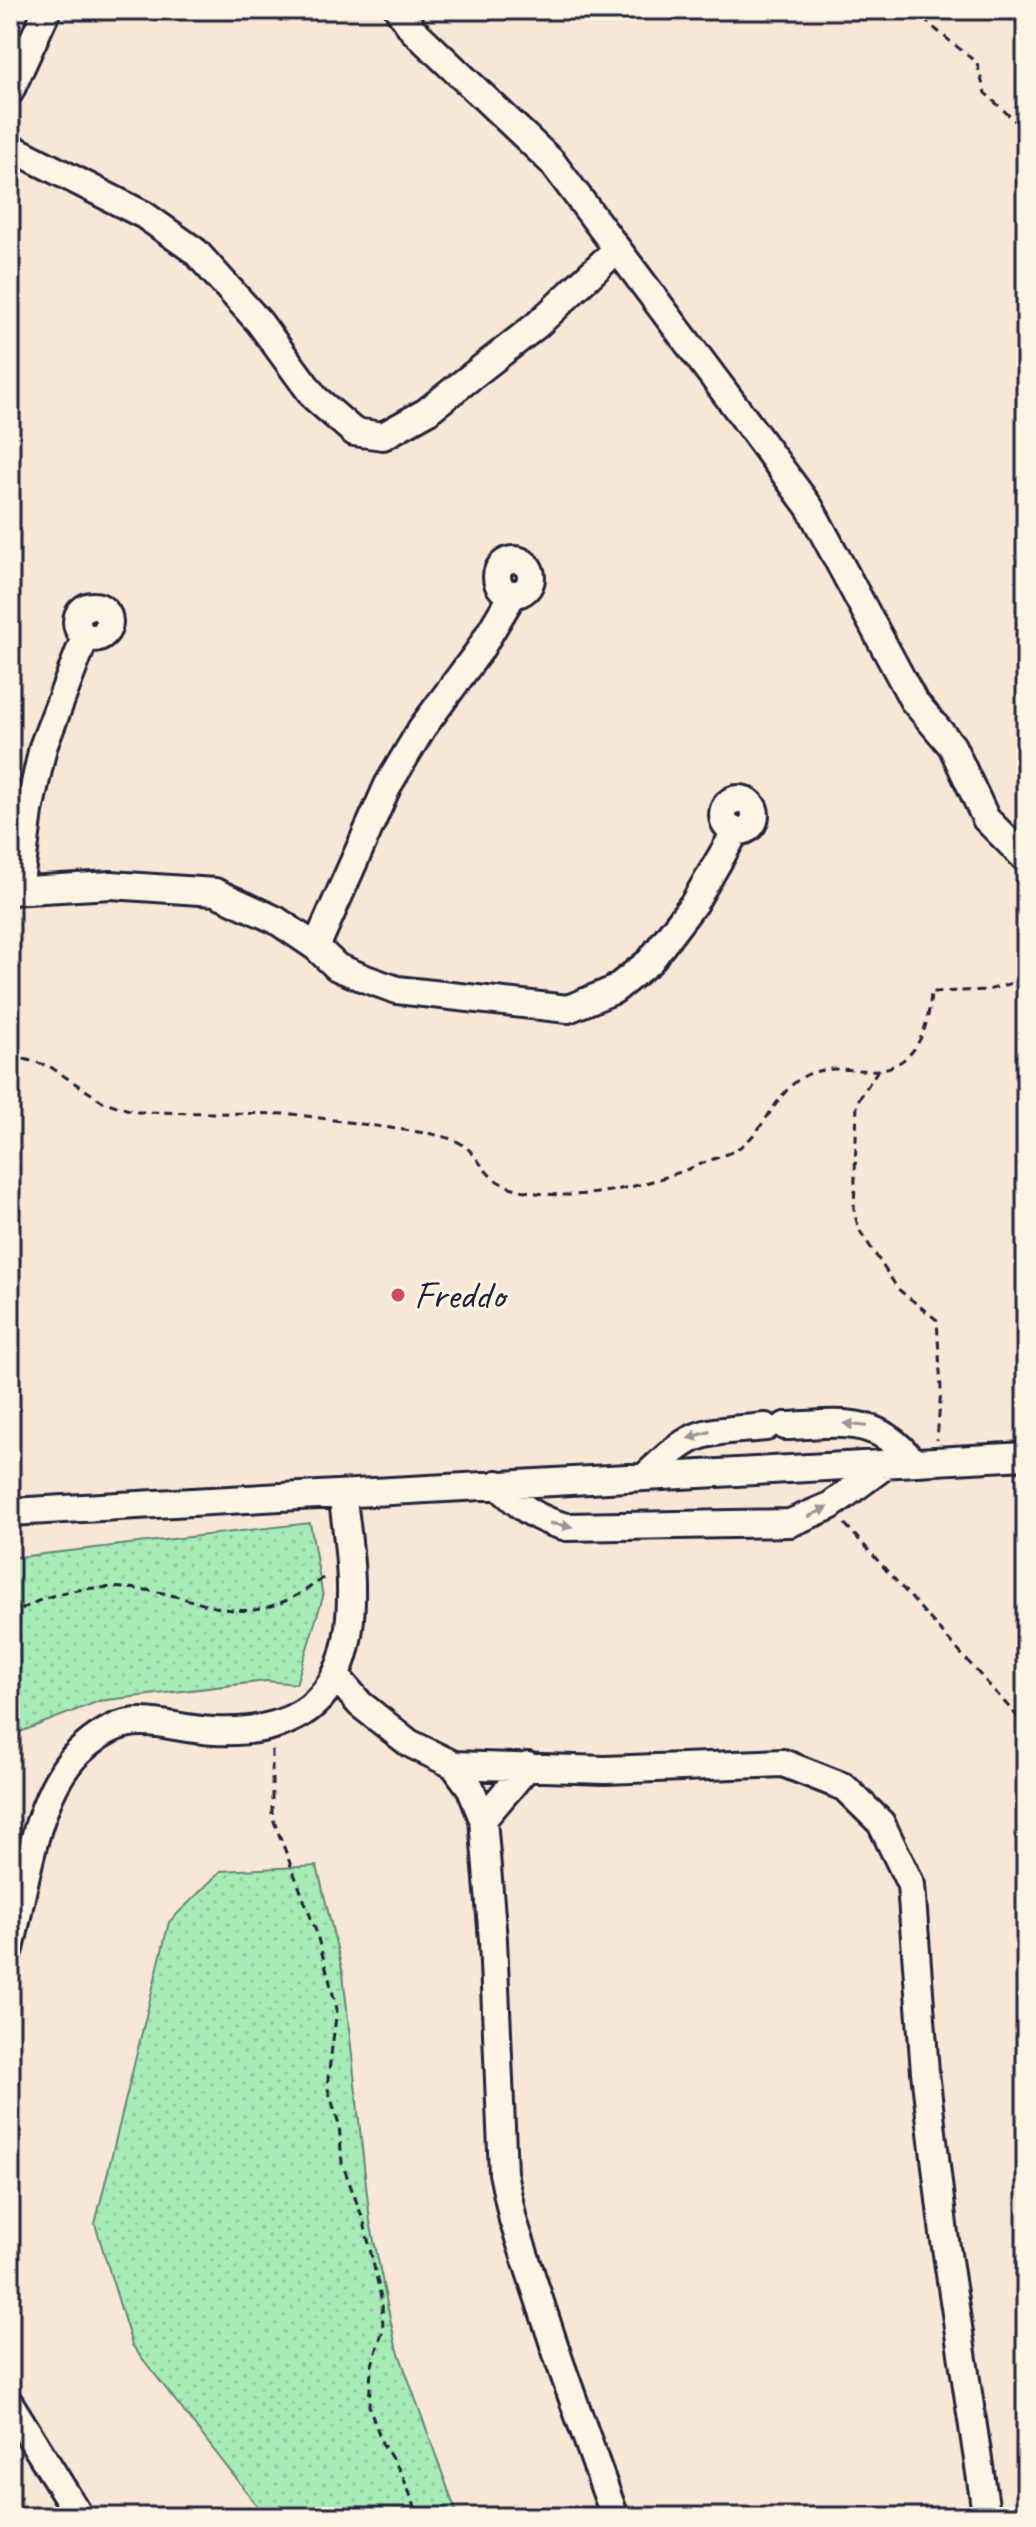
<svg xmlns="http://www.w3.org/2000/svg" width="1036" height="2527" viewBox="0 0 1036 2527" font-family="Caveat,sans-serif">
	<defs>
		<pattern id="grass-dots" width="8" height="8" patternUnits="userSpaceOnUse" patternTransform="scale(2)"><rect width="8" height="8" fill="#a7ebb7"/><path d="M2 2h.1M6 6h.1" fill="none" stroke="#8fc99e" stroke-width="1.8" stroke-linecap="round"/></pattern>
	</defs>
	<rect width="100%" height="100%" fill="#f8e7d7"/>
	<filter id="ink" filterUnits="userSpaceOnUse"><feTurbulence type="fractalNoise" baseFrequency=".0125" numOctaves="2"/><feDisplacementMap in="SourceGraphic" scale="16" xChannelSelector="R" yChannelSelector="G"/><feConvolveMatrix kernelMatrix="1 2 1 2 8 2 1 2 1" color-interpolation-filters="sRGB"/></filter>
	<g filter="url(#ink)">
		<path fill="url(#grass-dots)" stroke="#648679" stroke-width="2" d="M 310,1523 L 323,1597 L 296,1684 L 266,1681 L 99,1701 L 10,1736 L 10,1558 Z
			M 317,1866 L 343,1973 L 370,2221 L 395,2342 L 458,2517 L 266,2517 L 132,2345 L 95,2224 L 169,1922 L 221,1871 Z"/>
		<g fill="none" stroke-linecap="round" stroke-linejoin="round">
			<g stroke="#22223b" stroke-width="32">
				<path id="minor" d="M 399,10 L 413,30 L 552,162 L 738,410 L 810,508 L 913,700 L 952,746 L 986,819 L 1026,859
					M 10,91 L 47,10
					M 10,147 L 144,215 L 195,251 L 259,322 L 315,398 L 354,432 L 383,436 L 426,412 L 537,325 L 616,250
					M497 577a17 17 0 1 1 34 0a17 17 0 1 1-34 0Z
					M77 622a16 16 0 1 1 32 0a16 16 0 1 1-32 0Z
					M723 815a16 16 0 1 1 32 0a16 16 0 1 1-32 0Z
					M 19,890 L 29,811 L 43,747 L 85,637
					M 10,891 L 111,885 L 215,892 L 276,920 L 316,947 L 337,967 L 366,979 L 397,990 L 568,1009 L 614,990 L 650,961 L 694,903 L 736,831
					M 316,947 L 388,785 L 422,728 L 479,651 L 513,594
					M 785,1426 C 838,1424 876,1414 912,1461
					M 646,1476 C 696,1428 699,1433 766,1427
					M 497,1484 C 519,1506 537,1520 567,1527 L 790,1523 L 830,1506 L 888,1463
					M 10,1512 L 1026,1456
					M 336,1676 L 360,1704 L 409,1743 L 454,1765 L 605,1770 L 783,1763 L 844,1787 L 881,1823 L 911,1885 L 925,2072 L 944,2234 L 985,2506 L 983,2517
					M 454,1765 L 470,1787 L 483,1819 L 493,1940 L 503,2173 L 513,2220 L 559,2360 L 615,2517
					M 483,1819 L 528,1766
					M 10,1949 C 24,1891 35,1793 79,1752 C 131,1703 155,1728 214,1731 C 371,1738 358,1605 342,1494
					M 10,2404 L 80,2517"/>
			</g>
			<path stroke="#22223b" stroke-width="3" stroke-dasharray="8 6" stroke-linecap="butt" d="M 912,10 L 977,63 L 985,93 L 1026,131
				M 10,1055 L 49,1066 L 102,1101 L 135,1112 L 292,1114 L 432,1134 C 444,1137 456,1139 466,1147 C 483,1162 484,1178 510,1187 C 573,1207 648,1186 706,1162 C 717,1157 731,1154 740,1147 C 768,1128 778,1085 811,1073 C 834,1065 854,1072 877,1070 C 918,1065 929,1026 931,992 L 988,990 L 1026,979
				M 878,1070 L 857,1102 L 854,1213 L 860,1231 L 898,1289 L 937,1320 L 941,1389 L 937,1440
				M 845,1524 L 1016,1715 L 1026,1731
				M 10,1618 C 50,1584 121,1582 171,1595 C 202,1603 235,1617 268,1607 C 290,1601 309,1589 327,1575
				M 272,1750 L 272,1816 L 316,1931 L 337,2009 L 327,2086 L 339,2124 L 342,2163 L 364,2222 L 382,2302 L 383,2330 L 371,2368 L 369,2406 L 382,2443 L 402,2474 L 419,2517"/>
			<use href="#minor" stroke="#fcf5e5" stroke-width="26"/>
		</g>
		<defs><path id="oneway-solid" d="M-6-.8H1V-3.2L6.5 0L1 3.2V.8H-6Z" transform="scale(2)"/></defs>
		<g fill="#9a9698">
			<use href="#oneway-solid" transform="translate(855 1425) rotate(-173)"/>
			<use href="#oneway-solid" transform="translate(699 1435) rotate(163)"/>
			<use href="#oneway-solid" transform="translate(818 1512) rotate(-27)"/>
			<use href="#oneway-solid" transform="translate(561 1525) rotate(9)"/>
		</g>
	</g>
	<circle fill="#d1495b" stroke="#fcf5e5" stroke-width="3" cx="398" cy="1295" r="8"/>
	<g text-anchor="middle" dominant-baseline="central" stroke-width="6" stroke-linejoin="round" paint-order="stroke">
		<g font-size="40" fill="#22223b" stroke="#fcf5e5" text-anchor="start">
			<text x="414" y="1295">Freddo</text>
		</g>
	</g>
	<rect width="1036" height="2527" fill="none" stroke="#fcf5e5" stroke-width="40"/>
	<rect x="20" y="20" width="996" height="2487" fill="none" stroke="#22223b" stroke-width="3" filter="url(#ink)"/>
</svg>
